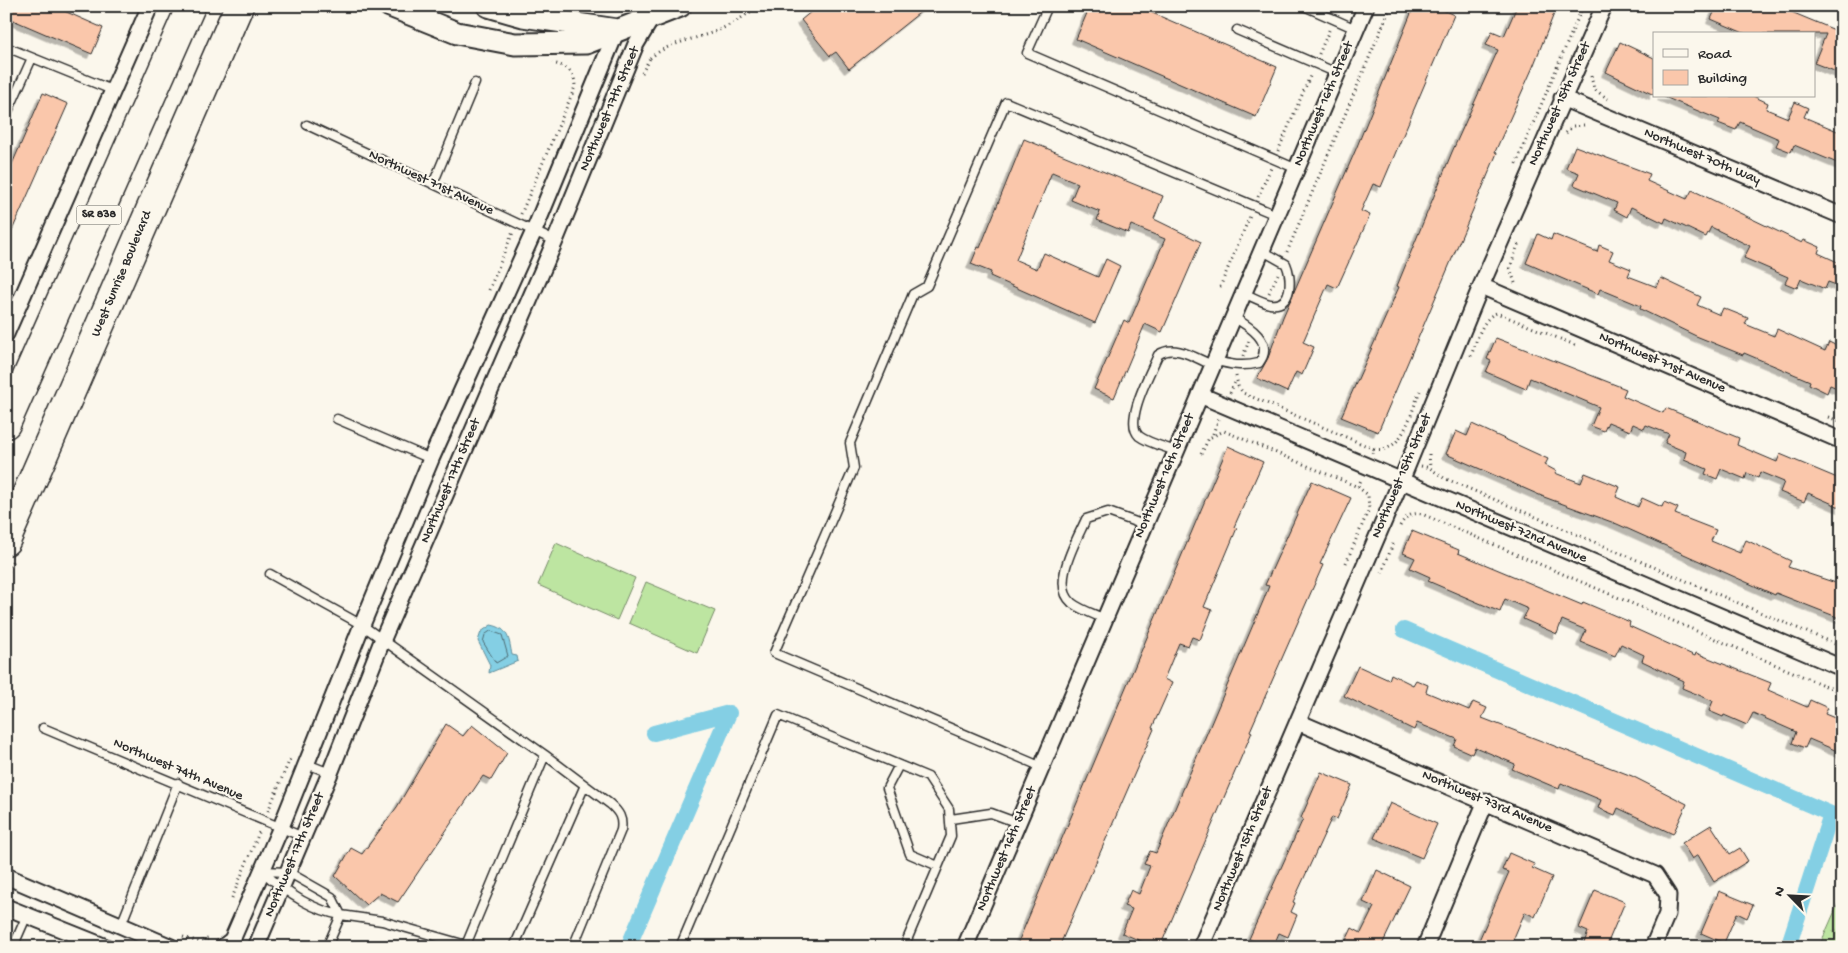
<svg xmlns="http://www.w3.org/2000/svg" width="1848" height="953" viewBox="0 0 1848 953" font-family="'Gochi Hand',sans-serif">
	<defs>
		<pattern id="park-tufts" width="24" height="20" patternUnits="userSpaceOnUse" patternTransform="scale(1.25)"><rect width="24" height="20" fill="#bde5a1"/><path d="M3 7l-1-3M5 7V3M7 7l1-3M15 17l-1-3M17 17v-4M19 17l1-3" fill="none" stroke="#a3c58b"/></pattern>
		<filter id="shadow"><feDropShadow dx="-4.5" dy="4.5" stdDeviation="0" flood-color="#0004"/></filter>
	</defs>
	<rect width="100%" height="100%" fill="#fbf7ec"/>
	<filter id="ink" filterUnits="userSpaceOnUse"><feTurbulence type="fractalNoise" baseFrequency=".02" numOctaves="2"/><feDisplacementMap in="SourceGraphic" scale="10" xChannelSelector="R" yChannelSelector="G"/><feConvolveMatrix kernelMatrix="1 2 1 2 8 2 1 2 1" color-interpolation-filters="sRGB"/></filter>
	<g filter="url(#ink)">
		<path fill="url(#park-tufts)" stroke="#748866" d="M 1842,895 L 1842,947 L 1819,947 Z"/>
		<path fill="#bde5a1" stroke="#748866" d="M 556,543 L 635,578 L 617,620 L 538,585 Z
			M 646,582 L 715,611 L 697,653 L 629,623 Z"/>
		<path fill="#84cfe4" stroke="#608d9a" d="M 491,625 C 509,628 509,640 512,655 L 517,656 L 518,661 L 489,673 L 490,665 L 478,641 L 481,632 Z"/>
		<g fill="none" stroke-linecap="round" stroke-linejoin="round">
			<path stroke="#4f6d75" stroke-width="1" d="M 491,631 L 502,635 L 508,656 L 496,663 L 483,642 L 485,635 Z"/>
			<path stroke="#84cfe4" stroke-width="16" d="M 1404,630 L 1831,814 L 1788,947
				M 628,947 L 729,713 L 654,733"/>
		</g>
		<path fill="#fac7ab" stroke="#2b2b2b" filter="url(#shadow)" d="M 6,6 L 53,6 L 103,28 L 92,54 L 6,17 Z
			M 818,6 L 830,6 L 834,11 L 841,6 L 928,6 L 849,69 L 836,52 L 830,56 L 801,20 Z
			M 1090,6 L 1149,6 L 1148,11 L 1277,67 L 1256,117 L 1076,39 Z
			M 1414,6 L 1434,6 L 1454,15 L 1381,187 L 1373,184 L 1361,211 L 1370,215 L 1337,288 L 1328,284 L 1303,342 L 1314,347 L 1302,375 L 1296,372 L 1287,392 L 1257,378 L 1268,358 L 1283,317 L 1356,149 Z
			M 1517,6 L 1557,6 L 1533,67 L 1495,152 L 1497,153 L 1484,184 L 1378,432 L 1341,417 L 1399,287 L 1397,286 L 1452,152 L 1498,50 L 1486,45 L 1492,31 L 1504,36 Z
			M 1717,6 L 1777,6 L 1842,33 L 1842,74 L 1814,63 L 1826,34 L 1746,34 L 1711,19 Z
			M 1620,42 L 1654,58 L 1654,95 L 1606,72 Z
			M 43,93 L 68,104 L 6,244 L 6,178 Z
			M 1662,96 L 1753,96 L 1768,103 L 1766,109 L 1788,118 L 1795,102 L 1808,108 L 1804,117 L 1842,133 L 1842,165 L 1794,145 L 1791,152 L 1776,146 L 1779,139 L 1740,122 L 1736,130 L 1718,123 L 1720,120 Z
			M 1024,139 L 1163,196 L 1154,219 L 1201,242 L 1162,332 L 1145,324 L 1114,398 L 1094,389 L 1124,320 L 1129,323 L 1165,239 L 1131,225 L 1128,233 L 1097,220 L 1100,212 L 1071,200 L 1078,183 L 1052,172 L 1016,260 L 1037,269 L 1044,253 L 1098,277 L 1106,259 L 1120,266 L 1095,323 L 990,276 L 991,272 L 971,264 L 978,247 L 980,248 Z
			M 1575,146 L 1650,174 L 1647,181 L 1687,199 L 1692,190 L 1802,243 L 1804,240 L 1820,247 L 1818,253 L 1842,264 L 1842,279 L 1839,286 L 1828,282 L 1825,289 L 1801,279 L 1797,288 L 1785,283 L 1788,277 L 1744,258 L 1750,246 L 1711,227 L 1706,237 L 1666,218 L 1664,223 L 1631,207 L 1627,217 L 1614,210 L 1617,203 L 1574,185 L 1579,173 L 1566,168 Z
			M 1538,234 L 1551,240 L 1553,234 L 1597,252 L 1599,245 L 1613,251 L 1609,260 L 1631,269 L 1628,276 L 1657,287 L 1661,278 L 1701,297 L 1697,305 L 1720,315 L 1723,308 L 1748,318 L 1745,324 L 1774,336 L 1777,329 L 1825,351 L 1829,342 L 1841,348 L 1837,356 L 1842,358 L 1842,390 L 1830,385 L 1827,393 L 1809,384 L 1810,381 L 1744,353 L 1743,355 L 1696,336 L 1640,309 L 1641,306 L 1600,289 L 1598,294 L 1526,263 Z
			M 1496,338 L 1626,389 L 1623,396 L 1663,413 L 1666,408 L 1739,438 L 1737,445 L 1777,462 L 1780,454 L 1842,480 L 1842,508 L 1808,493 L 1804,502 L 1780,492 L 1784,482 L 1760,472 L 1758,478 L 1747,473 L 1745,479 L 1721,469 L 1717,479 L 1705,474 L 1707,469 L 1684,459 L 1686,452 L 1665,443 L 1669,434 L 1646,425 L 1644,429 L 1633,424 L 1630,431 L 1608,422 L 1604,431 L 1591,426 L 1599,407 L 1530,378 L 1526,389 L 1486,372 L 1491,361 L 1487,359 Z
			M 1472,424 L 1548,459 L 1545,465 L 1556,471 L 1555,473 L 1581,483 L 1585,473 L 1620,487 L 1616,497 L 1638,507 L 1642,498 L 1662,507 L 1664,502 L 1678,508 L 1675,514 L 1716,530 L 1711,541 L 1740,553 L 1746,540 L 1791,561 L 1788,567 L 1842,585 L 1842,619 L 1776,593 L 1775,595 L 1617,524 L 1544,497 L 1446,454 L 1456,431 L 1467,436 Z
			M 1228,446 L 1263,462 L 1234,527 L 1237,528 L 1204,607 L 1212,610 L 1200,640 L 1192,637 L 1188,646 L 1179,643 L 1164,679 L 1172,683 L 1152,728 L 1154,729 L 1059,947 L 1016,947 Z
			M 1312,481 L 1351,498 L 1320,564 L 1323,565 L 1250,731 L 1252,732 L 1160,947 L 1155,947 L 1122,933 L 1132,909 L 1124,906 L 1131,890 L 1139,894 L 1150,866 L 1144,864 L 1150,851 L 1156,853 L 1264,599 L 1269,586 L 1265,585 Z
			M 1412,531 L 1459,550 L 1458,553 L 1582,605 L 1583,602 L 1630,622 L 1629,626 L 1695,656 L 1696,653 L 1771,683 L 1768,690 L 1807,707 L 1810,700 L 1828,708 L 1825,714 L 1842,721 L 1842,753 L 1809,739 L 1805,748 L 1792,743 L 1796,732 L 1753,713 L 1747,725 L 1724,715 L 1723,717 L 1709,711 L 1713,701 L 1682,688 L 1684,681 L 1642,661 L 1644,655 L 1621,644 L 1615,656 L 1581,642 L 1586,630 L 1562,620 L 1557,634 L 1523,619 L 1528,609 L 1505,599 L 1500,612 L 1428,581 L 1430,577 L 1410,568 L 1415,558 L 1403,553 Z
			M 1358,666 L 1389,680 L 1391,674 L 1413,685 L 1416,680 L 1428,685 L 1426,692 L 1469,710 L 1473,702 L 1487,708 L 1482,718 L 1632,776 L 1687,804 L 1673,834 L 1618,808 L 1615,815 L 1598,808 L 1601,800 L 1561,783 L 1559,789 L 1512,769 L 1515,764 L 1475,747 L 1472,754 L 1454,746 L 1457,739 L 1417,723 L 1414,730 L 1344,696 Z
			M 446,724 L 463,736 L 472,725 L 507,753 L 491,780 L 483,776 L 398,902 L 380,893 L 366,905 L 335,876 L 351,848 L 362,854 L 397,807 Z
			M 1321,772 L 1352,785 L 1337,819 L 1332,817 L 1293,902 L 1295,903 L 1291,912 L 1297,915 L 1288,937 L 1279,933 L 1273,947 L 1268,947 L 1249,939 L 1303,819 L 1301,818 Z
			M 1390,803 L 1437,824 L 1422,858 L 1374,838 Z
			M 1711,825 L 1730,854 L 1740,848 L 1748,861 L 1714,882 L 1698,855 L 1692,859 L 1682,843 Z
			M 1509,853 L 1534,864 L 1532,868 L 1552,877 L 1535,917 L 1525,912 L 1510,947 L 1476,947 L 1509,872 L 1502,870 Z
			M 1377,870 L 1410,886 L 1381,947 L 1343,947 L 1352,928 L 1361,933 L 1374,907 L 1363,902 Z
			M 1595,890 L 1625,902 L 1606,947 L 1594,947 L 1584,943 L 1588,932 L 1579,928 Z
			M 1719,891 L 1753,905 L 1747,918 L 1737,913 L 1724,943 L 1701,933 Z"/>
		<g fill="none" stroke-linecap="round" stroke-linejoin="round">
			<g stroke="#2b2b2b" stroke-width="11">
				<path id="lane" d="M 1048,6 L 1027,53 L 1297,169
					M 1304,6 L 1356,29
					M 1237,30 L 1337,73
					M 6,47 L 112,90
					M 6,116 L 32,58
					M 307,125 L 555,241
					M 433,184 L 475,83
					M 1243,293 C 1251,296 1261,302 1270,304 C 1293,308 1292,277 1286,264 L 1261,250
					M 1214,360 C 1230,365 1243,367 1259,363 C 1275,342 1249,326 1233,317
					M 337,419 L 431,459
					M 1176,451 C 1165,447 1148,443 1139,436 C 1123,421 1151,372 1158,355 C 1175,343 1195,358 1212,365
					M 270,574 L 362,625 L 545,755
					M 1105,619 C 1094,614 1081,610 1072,603 C 1050,584 1077,540 1086,519 L 1108,512 L 1144,525
					M 43,728 L 303,837
					M 307,764 L 330,773
					M 899,765 L 887,788 L 910,854 L 938,866
					M 1042,767 L 774,653 L 854,468 L 850,443 L 913,294 L 927,286 L 1006,102 L 1276,215
					M 951,819 L 991,813 L 1018,823
					M 262,871 L 288,872 L 332,897 L 341,915
					M 262,871 C 285,892 311,910 341,915
					M 6,921 L 11,909
					M 121,925 L 178,783
					M 13,947 L 27,915
					M 327,947 L 341,915 L 382,921 L 466,945 L 545,755 L 610,804 C 619,812 623,818 621,830 L 573,947
					M 514,947 L 585,785
					M 680,947 L 778,715 L 928,777 L 949,809 L 951,836 L 904,947"/>
			</g>
			<g stroke="#2b2b2b" stroke-width="19">
				<path id="street" d="M 1562,98 L 1842,216
					M 1481,286 L 1842,441
					M 6,334 L 150,6
					M 1200,395 L 1842,668
					M 1298,722 L 1655,875 L 1668,895 L 1667,914 L 1653,947
					M 6,876 L 171,947
					M 6,907 L 106,947
					M 223,947 L 232,940 L 281,827 L 362,625 L 431,459 L 534,231 L 617,30
					M 256,947 L 330,773 L 382,641 L 555,241 L 636,44 L 651,19
					M 965,947 L 1366,6
					M 1201,947 L 1401,481 L 1481,286 L 1604,6
					M 1425,947 L 1486,801"/>
			</g>
			<g stroke="#2b2b2b" stroke-width="25">
				<path id="secondary" d="M 390,6 L 457,33 L 515,44 L 586,43 L 680,6
					M 488,6 L 523,16 L 617,30"/>
			</g>
			<g stroke="#2b2b2b" stroke-width="31">
				<path id="highway" d="M 6,424 L 191,6
					M 6,541 L 239,6"/>
			</g>
			<path stroke="#2b2b2b" stroke-width="3" stroke-dasharray="1 4" stroke-linecap="butt" d="M 363,6 L 374,11
				M 1834,6 L 1842,10
				M 1319,54 L 1330,28
				M 650,58 C 668,43 692,40 714,32 C 730,26 745,16 758,6
				M 642,73 L 650,58
				M 1591,76 L 1594,89 L 1608,99
				M 1566,133 L 1573,126 L 1584,125
				M 1278,151 L 1311,74
				M 1516,164 L 1583,6
				M 1258,197 L 1271,168
				M 521,214 L 575,87 C 575,71 567,66 552,63
				M 1287,252 L 1391,6
				M 1515,283 L 1510,268 L 1519,242
				M 1220,287 L 1250,216
				M 489,290 L 513,232
				M 1269,293 L 1278,274
				M 1243,356 L 1249,341
				M 1471,356 C 1476,343 1482,317 1497,313 L 1575,345
				M 1236,376 L 1238,386 L 1243,393 L 1374,449 L 1372,453
				M 1230,393 L 1236,380
				M 1828,417 L 1842,422
				M 1213,434 L 1218,419
				M 1374,449 C 1403,455 1411,411 1420,391
				M 1201,454 L 1209,438 L 1224,431 L 1358,487 L 1361,480
				M 1429,454 L 1430,468
				M 1421,466 L 1430,468 L 1444,478 L 1842,647
				M 1400,526 C 1405,517 1411,512 1422,514 L 1842,693
				M 1346,563 L 1369,509 L 1368,495 L 1358,487
				M 1382,573 L 1394,541
				M 6,576 L 13,560
				M 268,811 L 290,759
				M 232,898 L 260,830
				M 183,937 L 199,942 L 210,938"/>
			<use href="#lane" stroke="#fbf7ec" stroke-width="8"/>
			<use href="#street" stroke="#fbf7ec" stroke-width="15"/>
			<use href="#secondary" stroke="#fbf7ec" stroke-width="21"/>
			<use href="#highway" stroke="#fbf7ec" stroke-width="28"/>
		</g>
	</g>
	<g text-anchor="middle" dominant-baseline="central" stroke-width="4.5" stroke-linejoin="round" paint-order="stroke">
		<rect fill="#fbf7ec" stroke="#696865" stroke-width="1" x="76.5" y="205.5" width="45" height="19" rx="4"/>
		<g font-size="12" font-weight="bold" fill="#2b2b2b">
			<text x="99" y="215">SR 838</text>
		</g>
		<g font-size="14" fill="#2b2b2b" stroke="#fbf7ec">
			<text transform="translate(1324 104) rotate(-67)">Northwest 16th Street</text>
			<text transform="translate(1560 104) rotate(-66)">Northwest 15th Street</text>
			<text transform="translate(610 109) rotate(-67)">Northwest 17th Street</text>
			<text transform="translate(1702 157) rotate(23)">Northwest 70th Way</text>
			<text transform="translate(431 183) rotate(25)">Northwest 71st Avenue</text>
			<text transform="translate(122 274) rotate(-67)">West Sunrise Boulevard</text>
			<text transform="translate(1662 363) rotate(23)">Northwest 71st Avenue</text>
			<text transform="translate(1165 476) rotate(-67)">Northwest 16th Street</text>
			<text transform="translate(1402 476) rotate(-67)">Northwest 15th Street</text>
			<text transform="translate(451 481) rotate(-67)">Northwest 17th Street</text>
			<text transform="translate(1521 532) rotate(23)">Northwest 72nd Avenue</text>
			<text transform="translate(178 770) rotate(23)">Northwest 74th Avenue</text>
			<text transform="translate(1487 802) rotate(23)">Northwest 73rd Avenue</text>
			<text transform="translate(1007 849) rotate(-67)">Northwest 16th Street</text>
			<text transform="translate(1243 849) rotate(-67)">Northwest 15th Street</text>
			<text transform="translate(295 855) rotate(-67)">Northwest 17th Street</text>
		</g>
	</g>
	<rect width="1848" height="953" fill="none" stroke="#fbf7ec" stroke-width="25"/>
	<rect x="12" y="12" width="1823" height="928" fill="none" stroke="#2b2b2b" stroke-width="2" filter="url(#ink)"/>
	<rect x="1653" y="32" width="162" height="65" fill="#fbf7ec" stroke="#a8a59f"/>
	<rect x="1663" y="49" width="25" height="8" fill="#fbf7ec" stroke="#a8a59f"/>
	<text x="1698" y="58" font-size="15" fill="#2b2b2b">Road</text>
	<rect x="1663" y="70" width="25" height="15" fill="#fac7ab" stroke="#a8a59f"/>
	<text x="1698" y="82" font-size="15" fill="#2b2b2b">Building</text>
	<g transform="translate(1790 896) rotate(294)" stroke="#fbf7ec" stroke-width="4" paint-order="stroke">
	<path d="M0-4L9 19L0 12L-9 19Z" fill="#2b2b2b"/>
	<text y="-8" font-size="14" font-weight="bold" text-anchor="middle" fill="#2b2b2b">N</text>
	</g>
</svg>
